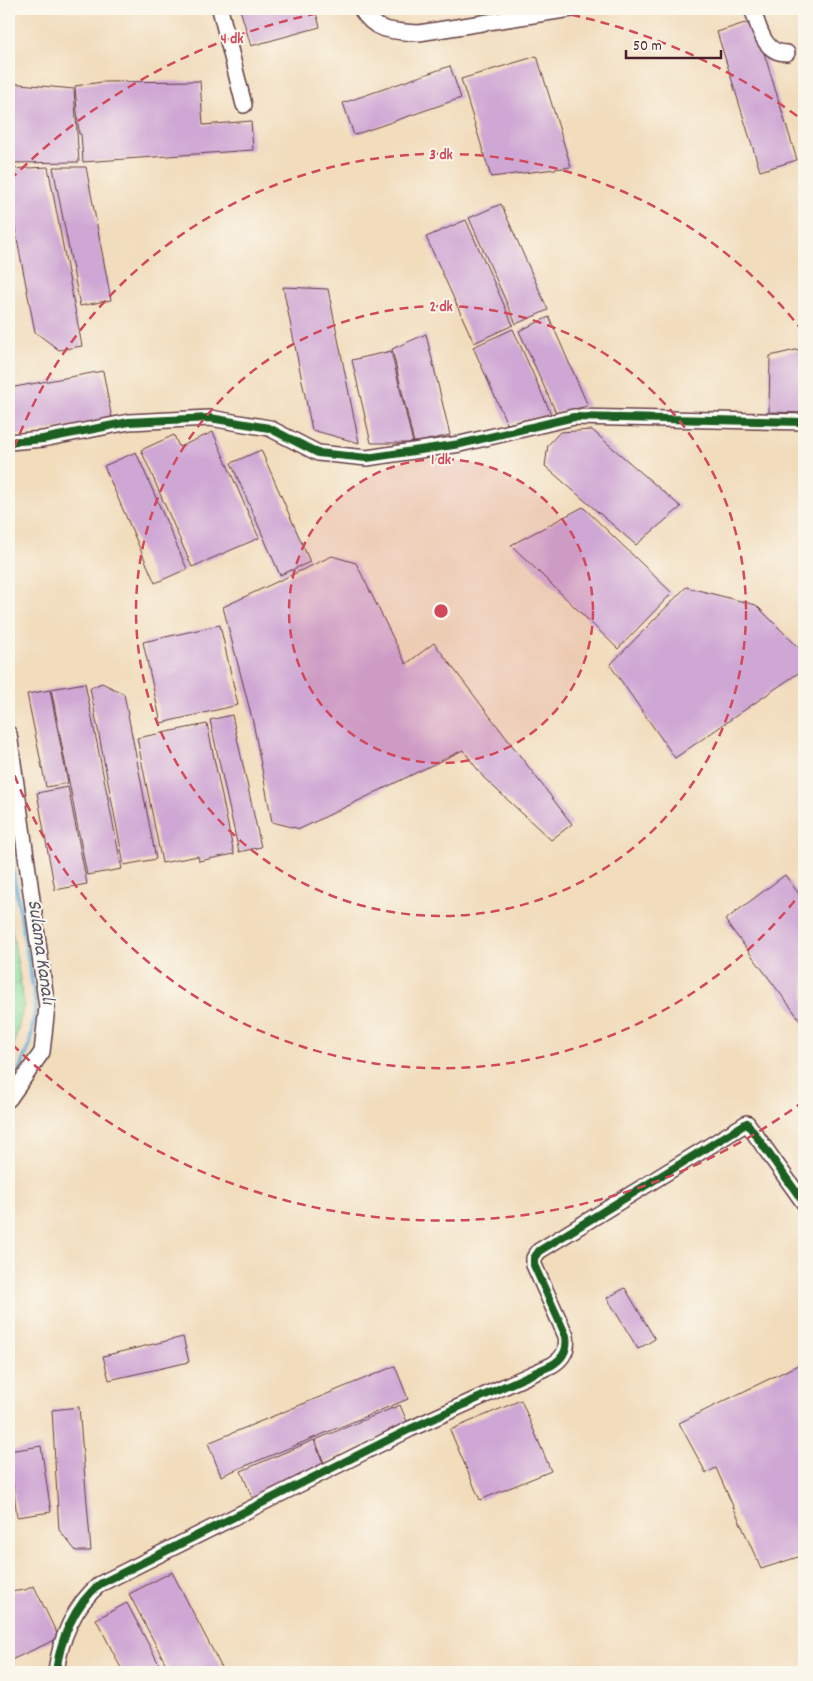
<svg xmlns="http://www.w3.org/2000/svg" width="813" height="1681" viewBox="0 0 813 1681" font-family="Dekko,sans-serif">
	<defs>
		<pattern id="park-crowns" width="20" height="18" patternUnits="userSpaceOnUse" patternTransform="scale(1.25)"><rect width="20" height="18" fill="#8fe0a1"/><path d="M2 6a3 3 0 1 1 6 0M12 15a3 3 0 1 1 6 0" fill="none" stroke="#7dc08b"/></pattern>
	</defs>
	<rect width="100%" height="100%" fill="#fbf7ec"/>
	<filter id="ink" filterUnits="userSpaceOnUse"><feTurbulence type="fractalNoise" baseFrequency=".02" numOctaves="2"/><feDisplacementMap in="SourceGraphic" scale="10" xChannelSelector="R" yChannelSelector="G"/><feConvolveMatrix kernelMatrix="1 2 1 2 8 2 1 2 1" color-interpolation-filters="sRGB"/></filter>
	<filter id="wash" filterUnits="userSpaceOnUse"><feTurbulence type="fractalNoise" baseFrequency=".0096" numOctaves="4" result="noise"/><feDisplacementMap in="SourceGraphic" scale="20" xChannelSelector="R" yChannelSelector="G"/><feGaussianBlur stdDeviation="1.12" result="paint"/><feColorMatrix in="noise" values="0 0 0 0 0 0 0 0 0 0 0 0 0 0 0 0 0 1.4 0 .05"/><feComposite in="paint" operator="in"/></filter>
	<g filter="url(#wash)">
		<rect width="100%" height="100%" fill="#f1dcbc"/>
		<path fill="url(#park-crowns)" stroke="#6c8066" d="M 9,909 L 24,1005 L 9,1063 Z"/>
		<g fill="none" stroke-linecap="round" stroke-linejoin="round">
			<path stroke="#60b1db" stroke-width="4" d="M 9,848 L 36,1004 L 30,1044 L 19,1071 L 9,1086"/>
		</g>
		<g id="blocks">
			<path fill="#cfa7d4" d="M 240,9 L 315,9 L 320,27 L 251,46 Z
				M 745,23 L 756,27 L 797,160 L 760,171 L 717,32 Z
				M 537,56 L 571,167 L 491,177 L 461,79 Z
				M 450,66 L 461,98 L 354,135 L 343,103 Z
				M 200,81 L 203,125 L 251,121 L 253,150 L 83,162 L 81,134 L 79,134 L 75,86 L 102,82 Z
				M 9,83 L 74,89 L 79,162 L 9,163 Z
				M 48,167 L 82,346 L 59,350 L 35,332 L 13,218 L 9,215 L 9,169 Z
				M 53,167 L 86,167 L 111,300 L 80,306 Z
				M 501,204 L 548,310 L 516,324 L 469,218 Z
				M 466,220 L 513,325 L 474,343 L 426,237 Z
				M 283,287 L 328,289 L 359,443 L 312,430 Z
				M 549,317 L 588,406 L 556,413 L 519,331 Z
				M 513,329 L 551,414 L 507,424 L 473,347 Z
				M 426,334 L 450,435 L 414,443 L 392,349 Z
				M 804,348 L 804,413 L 769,412 L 770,356 Z
				M 391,351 L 413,443 L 371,443 L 352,360 Z
				M 103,371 L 112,419 L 9,437 L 9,388 Z
				M 592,430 L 681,507 L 636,545 L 545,466 L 548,445 L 560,432 Z
				M 213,432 L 259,538 L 192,567 L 141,450 L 174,435 L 179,447 Z
				M 261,450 L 310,562 L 280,575 L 231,463 Z
				M 136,452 L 187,569 L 155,583 L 104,466 Z
				M 583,507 L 672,593 L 618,649 L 511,545 Z
				M 332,556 L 356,563 L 406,664 L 434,643 L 572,824 L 551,840 L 484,778 L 463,750 L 300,829 L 272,822 L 253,722 L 223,607 Z
				M 686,587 L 756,605 L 804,653 L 804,669 L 675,758 L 610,665 Z
				M 220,625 L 238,705 L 161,723 L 143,642 Z
				M 85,683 L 122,869 L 87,875 L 51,689 Z
				M 102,683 L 124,694 L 156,859 L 124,865 L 90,688 Z
				M 50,690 L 68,783 L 46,787 L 27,694 Z
				M 232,715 L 261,847 L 239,852 L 210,720 Z
				M 207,724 L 234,854 L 199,861 L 198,856 L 162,863 L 137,738 Z
				M 68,787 L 87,884 L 55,890 L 37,793 Z
				M 785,875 L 804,901 L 804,1025 L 725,920 Z
				M 625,1288 L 655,1339 L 638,1349 L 607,1298 Z
				M 183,1337 L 189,1362 L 109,1380 L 103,1356 Z
				M 804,1362 L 804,1555 L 761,1569 L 716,1468 L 706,1473 L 679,1423 Z
				M 395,1366 L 408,1399 L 221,1476 L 208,1443 Z
				M 521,1400 L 551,1471 L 480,1500 L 450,1430 Z
				M 400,1405 L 408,1424 L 324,1463 L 315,1440 Z
				M 79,1407 L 91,1551 L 76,1551 L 59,1530 L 52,1410 Z
				M 314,1440 L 325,1468 L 254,1502 L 241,1471 Z
				M 41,1446 L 51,1512 L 17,1517 L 9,1451 Z
				M 172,1572 L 224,1672 L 170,1672 L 129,1594 Z
				M 34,1586 L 59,1638 L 9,1661 L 9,1592 L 25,1590 Z
				M 127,1603 L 163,1672 L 123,1672 L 96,1619 Z"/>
		</g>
	</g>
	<g filter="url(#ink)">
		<use href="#blocks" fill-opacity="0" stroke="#633b41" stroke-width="1"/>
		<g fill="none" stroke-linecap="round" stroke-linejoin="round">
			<g stroke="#633b41" stroke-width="18">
				<path id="minor" d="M 220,9 L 244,105
					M 361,9 C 375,33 394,31 419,33 L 571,9
					M 752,9 C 760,27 762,53 787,53
					M 9,442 L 43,439 L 129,422 L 210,418 L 269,428 L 318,453 L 367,458 L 460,444 L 574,417 L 804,422
					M 9,734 L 47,1007 L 42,1052 L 9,1099
					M 56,1672 C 60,1640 74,1605 100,1584 L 410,1429 L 552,1365 C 564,1358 568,1349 566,1336 L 534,1265 L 534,1258 L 539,1251 L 747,1123 L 804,1203"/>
			</g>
			<use href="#minor" stroke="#fff" stroke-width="15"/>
			<g stroke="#fbf7ec" stroke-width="11">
				<path id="cycleway" d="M 9,442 L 43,439 L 129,422 L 210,418 L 269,428 L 318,453 L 367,458 L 460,444 L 574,417 L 804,422
					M 56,1672 C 60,1640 74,1605 100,1584 L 410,1429 L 552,1365 C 564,1358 568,1349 566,1336 L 534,1265 L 534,1258 L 539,1251 L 747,1123 L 804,1203"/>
			</g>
			<use href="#cycleway" stroke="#1b5e20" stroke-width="8"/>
		</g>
	</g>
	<circle cx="441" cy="611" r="152" fill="#d1495b" fill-opacity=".12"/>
	<g fill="none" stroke="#d1495b" stroke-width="2.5" stroke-dasharray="9 6">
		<circle cx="441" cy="611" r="152"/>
		<circle cx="441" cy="611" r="305"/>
		<path d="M804 889A457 457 0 0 1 9 760M9 462A457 457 0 0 1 804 333"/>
		<path d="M804 1101A610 610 0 0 1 10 1042M10 180A610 610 0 0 1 340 9M542 9A610 610 0 0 1 804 121"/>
	</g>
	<g text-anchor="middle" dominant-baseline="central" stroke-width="4" stroke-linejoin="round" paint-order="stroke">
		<g font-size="20" font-style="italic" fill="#525269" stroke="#fbf7ec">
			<text transform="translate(40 952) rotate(82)">Sulama Kanalı</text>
		</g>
	</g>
	<circle cx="441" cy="611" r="8" fill="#d1495b" stroke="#fbf7ec" stroke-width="2.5"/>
	<g font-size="15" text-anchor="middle" font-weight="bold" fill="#d1495b" stroke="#fbf7ec" stroke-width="4" stroke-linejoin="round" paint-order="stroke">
		<text x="232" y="43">4 dk</text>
		<text x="441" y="159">3 dk</text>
		<text x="441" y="311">2 dk</text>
		<text x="441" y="464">1 dk</text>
	</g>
	<rect width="813" height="1681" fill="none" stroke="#fbf7ec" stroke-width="30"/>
	<path d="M626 50v8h95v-8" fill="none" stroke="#4a1f2b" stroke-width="2.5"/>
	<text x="633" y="50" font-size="15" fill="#4a1f2b" stroke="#fbf7ec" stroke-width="4" paint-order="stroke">50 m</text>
</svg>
